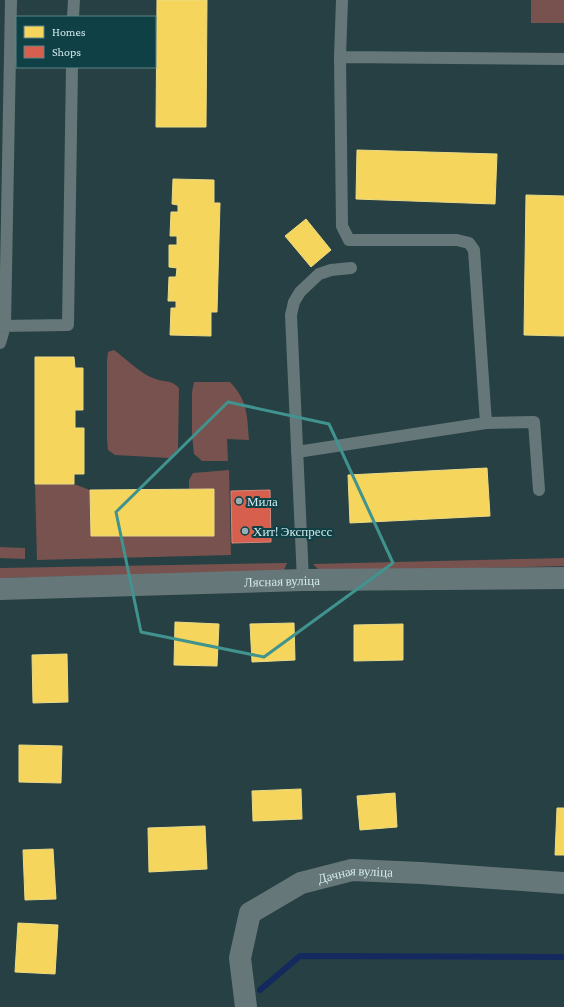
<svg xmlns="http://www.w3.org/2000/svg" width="564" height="1007" viewBox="0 0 564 1007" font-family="'Crimson Pro',serif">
	<rect width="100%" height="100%" fill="#274043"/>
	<path fill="#77524f" d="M 531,0 L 564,0 L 564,23 L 531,23 Z
		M 114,350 C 125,358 141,374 153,378 C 164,383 171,379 179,388 L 178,449 L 169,458 L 115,455 L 108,450 L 107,439 L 107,361 L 108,352 Z
		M 194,382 L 230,382 C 248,401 247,415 249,440 L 227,439 L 228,461 L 202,461 L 194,454 L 192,435 L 192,392 Z
		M 229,470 L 231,555 L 37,560 L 35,484 L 74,484 L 90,490 L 91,536 L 214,536 L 214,490 L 189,490 L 189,480 L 193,473 Z
		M 0,547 L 25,548 L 25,559 L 0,558 Z
		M 564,558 L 564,566 L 326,572 L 319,570 L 313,564 Z
		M 287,563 L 284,570 L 276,572 L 0,578 L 0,568 Z"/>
	<path fill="#f6d55c" stroke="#ebdb87" d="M 157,0 L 207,0 L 206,127 L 156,127 Z
		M 357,150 L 497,154 L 495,204 L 356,199 Z
		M 173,179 L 214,180 L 214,203 L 220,203 L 217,312 L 211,312 L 211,336 L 170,335 L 171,308 L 176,308 L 176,301 L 168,301 L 169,277 L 176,277 L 177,268 L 169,267 L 169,245 L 177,245 L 177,236 L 170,236 L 171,212 L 178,212 L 178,205 L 172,204 Z
		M 526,195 L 564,196 L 564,336 L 524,335 Z
		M 306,219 L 331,250 L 311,267 L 285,236 Z
		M 35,357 L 74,357 L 75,368 L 83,368 L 83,410 L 75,410 L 75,428 L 84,428 L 84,474 L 74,474 L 74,484 L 35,484 Z
		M 487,468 L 490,516 L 350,523 L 348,475 Z
		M 214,489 L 214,536 L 91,536 L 90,490 Z
		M 175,622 L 219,624 L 217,666 L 174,665 Z
		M 294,623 L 295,660 L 252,662 L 250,624 Z
		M 403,624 L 403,660 L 354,661 L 354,625 Z
		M 67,654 L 68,702 L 33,703 L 32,655 Z
		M 19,745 L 62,746 L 61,783 L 19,782 Z
		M 301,789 L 302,819 L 253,821 L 252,791 Z
		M 395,793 L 397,827 L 360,830 L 357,796 Z
		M 557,808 L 564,808 L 564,855 L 555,855 Z
		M 205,826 L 207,869 L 149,872 L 148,828 Z
		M 53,849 L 56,899 L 25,900 L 23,850 Z
		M 18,923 L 58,925 L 55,974 L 15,972 Z"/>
	<path fill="#d6604d" stroke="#d4897d" d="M 270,490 L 271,542 L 232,543 L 231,491 Z"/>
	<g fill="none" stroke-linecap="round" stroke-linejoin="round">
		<path stroke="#14295e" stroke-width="6" d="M 260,990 L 300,956 L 564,957"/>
		<path stroke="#667779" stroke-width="12" d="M 342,0 L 340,57 L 342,226 L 349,240 L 457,240 L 469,243 L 474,250 L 486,423
			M 73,17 L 74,0
			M 340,57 L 564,59
			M 0,326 L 68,325 L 72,67
			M 0,343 L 5,326 L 11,0
			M 297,452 L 486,423 L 534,422 L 539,490
			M 303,580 L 291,315 L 294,302 L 300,292 L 319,274 L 331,270 L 351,268"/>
		<path stroke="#667779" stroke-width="22" id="s1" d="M 246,1007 L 240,958 L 250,913 L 301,883 L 352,870 L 421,873 L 564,883"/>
		<path stroke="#667779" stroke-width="22" id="s2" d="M 0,589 L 303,580 L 564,578"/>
	</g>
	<path fill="none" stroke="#40938e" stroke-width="3" stroke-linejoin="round" d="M 228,402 L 329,424 L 393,563 L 264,657 L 141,632 L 116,512 Z"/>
	<g fill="#96aeb1" stroke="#0e4045" stroke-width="1.5">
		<circle cx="239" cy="501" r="4"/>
		<circle cx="245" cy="531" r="4"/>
	</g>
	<g text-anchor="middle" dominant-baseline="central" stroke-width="4" stroke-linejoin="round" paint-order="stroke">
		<g font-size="13" fill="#d1e9ec" stroke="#0e4045" text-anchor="start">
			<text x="247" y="501">Мила</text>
			<text x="253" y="531">Хит! Экспресс</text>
		</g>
		<g font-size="13" fill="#d1e9ec" stroke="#0e4045">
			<text stroke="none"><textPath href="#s2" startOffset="282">Лясная вуліца</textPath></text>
			<text stroke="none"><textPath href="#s1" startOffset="210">Дачная вуліца</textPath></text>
		</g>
	</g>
	<rect x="16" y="16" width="140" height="52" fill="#0e4045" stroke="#5c8488"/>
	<rect x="24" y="26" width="20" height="12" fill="#f6d55c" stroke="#5c8488"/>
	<text x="52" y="36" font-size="12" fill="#d1e9ec">Homes</text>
	<rect x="24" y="46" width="20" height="12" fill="#d6604d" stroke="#5c8488"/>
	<text x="52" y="56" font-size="12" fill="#d1e9ec">Shops</text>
</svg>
